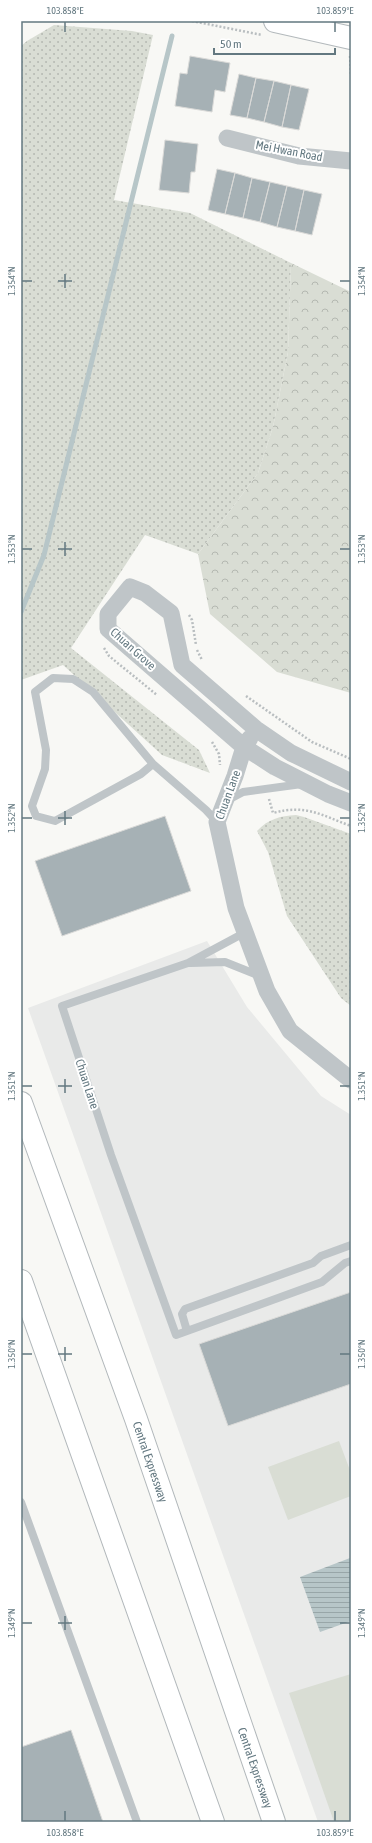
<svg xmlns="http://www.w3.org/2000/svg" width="372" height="1843" viewBox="0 0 372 1843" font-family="'Asap Condensed',sans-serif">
	<defs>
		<pattern id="grass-dots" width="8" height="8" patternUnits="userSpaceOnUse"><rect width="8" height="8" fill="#d9ddd4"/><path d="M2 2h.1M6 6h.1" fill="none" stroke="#b4b8b1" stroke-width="1.8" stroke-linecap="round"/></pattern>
		<pattern id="forest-crowns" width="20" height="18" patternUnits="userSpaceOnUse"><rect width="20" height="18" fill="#d9ddd4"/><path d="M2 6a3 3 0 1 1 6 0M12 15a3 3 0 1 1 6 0" fill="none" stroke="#b4b8b1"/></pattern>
		<pattern id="water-rules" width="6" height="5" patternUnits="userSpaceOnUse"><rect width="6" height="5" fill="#b7c6c8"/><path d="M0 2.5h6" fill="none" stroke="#98a6a8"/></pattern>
	</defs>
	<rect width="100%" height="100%" fill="#f8f8f5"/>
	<path fill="#e9eae9" d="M 207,941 L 247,1007 L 321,1096 L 351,1115 L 351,1822 L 318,1822 L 28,1008 Z"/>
	<path fill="url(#grass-dots)" d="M 54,25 L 132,31 L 153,35 L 114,200 L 190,213 L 291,263 L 288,352 L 273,427 L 258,473 L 198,554 L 145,535 L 71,648 L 199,750 L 210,773 L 162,755 L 63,665 L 21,680 L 21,46 L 27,41 Z
		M 296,815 L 304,817 L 351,834 L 351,1006 L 341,998 L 287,916 L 268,852 L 257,831 C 268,819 280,816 296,815 Z"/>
	<path fill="url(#forest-crowns)" d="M 291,263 L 351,292 L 351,693 L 277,672 L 210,614 L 198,554 L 258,473 L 273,427 L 288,352 Z"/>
	<path fill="#d9ddd4" d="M 339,1441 L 351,1473 L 351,1496 L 288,1520 L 268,1467 Z
		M 351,1674 L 351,1822 L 334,1822 L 289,1693 Z"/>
	<path fill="url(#water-rules)" d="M 350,1558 L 351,1621 L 320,1632 L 300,1577 Z"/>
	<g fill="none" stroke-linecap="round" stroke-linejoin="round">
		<path stroke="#b7c6c8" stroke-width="5" d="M 21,612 L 44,555 L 172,36"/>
	</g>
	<path fill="#a6b1b5" stroke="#dadad8" d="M 190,56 L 230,63 L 225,92 L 215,90 L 212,112 L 175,106 L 180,73 L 187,74 Z
		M 239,74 L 256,78 L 247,118 L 230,115 Z
		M 256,78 L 274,81 L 264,122 L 247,118 Z
		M 274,81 L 291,85 L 282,127 L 264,122 Z
		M 291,85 L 309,89 L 299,130 L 282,127 Z
		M 165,140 L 198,144 L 195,172 L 191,172 L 189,193 L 159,190 Z
		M 217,169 L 235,173 L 225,214 L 208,210 Z
		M 235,173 L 252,178 L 243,218 L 225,214 Z
		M 252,178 L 270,182 L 260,222 L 243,218 Z
		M 270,182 L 287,186 L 277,227 L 260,222 Z
		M 287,186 L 304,190 L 295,231 L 277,227 Z
		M 304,190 L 322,194 L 312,235 L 295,231 Z
		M 165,816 L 191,891 L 62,936 L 35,861 Z
		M 351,1292 L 351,1384 L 228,1426 L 199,1344 Z
		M 71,1730 L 103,1822 L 21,1822 L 21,1747 Z"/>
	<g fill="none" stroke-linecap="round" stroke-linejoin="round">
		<g stroke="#b3b9bc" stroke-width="24">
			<path id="primary" d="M 275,21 L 351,38"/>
		</g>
		<g stroke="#b2b8bb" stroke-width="24">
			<path id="highway" d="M 21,1103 L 136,1419 L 274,1822
				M 21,1281 L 213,1822"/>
		</g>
		<path stroke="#b9bec0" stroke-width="2.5" stroke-dasharray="2 2" stroke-linecap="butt" d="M 192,21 L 262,35
			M 350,56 L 351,75
			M 189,615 L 192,620 L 196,645
			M 104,648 L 109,656 L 157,695
			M 197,650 L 202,660
			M 246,696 L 312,742 L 351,759
			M 212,742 L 219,754 L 220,765
			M 269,799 L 273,813 C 306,804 321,815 351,826"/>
		<path stroke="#bfc5c8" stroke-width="8" d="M 153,764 L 141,774 L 55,821 L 36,816 L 32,806 L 45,769 L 46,750 L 35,692 L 53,678 L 73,679 L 93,692 L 153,764 L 206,810 L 217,822
			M 228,800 L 243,792 L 302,784
			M 244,933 L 188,963 L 62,1006 L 111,1155 L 176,1335 L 322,1282 L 345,1263 L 351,1261
			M 191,963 L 225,962 L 260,976
			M 187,1331 L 182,1314 L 185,1309 L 313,1263 L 321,1256 L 351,1245
			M 21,1502 L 137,1822"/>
		<path stroke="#bfc5c8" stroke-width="17" d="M 227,138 L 299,156 L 351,161
			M 250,738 L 244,747 L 235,776 L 217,822 L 236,908 L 267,991 L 290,1031 L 351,1080
			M 351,782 L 291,753 L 256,729 L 182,665 L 171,613 L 145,593 L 130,587 L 108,614 L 108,629 L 244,747 L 275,767 L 328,794 L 351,803"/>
		<use href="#primary" stroke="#fff" stroke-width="22"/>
		<use href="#highway" stroke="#fff" stroke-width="22"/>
	</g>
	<path fill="none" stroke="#637880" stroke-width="1.5" d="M 65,22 L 65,32M 335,22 L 335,32M 65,274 L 65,288M 22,281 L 32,281M 58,281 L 72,281M 340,281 L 350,281M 65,542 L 65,556M 22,549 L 32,549M 58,549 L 72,549M 340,549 L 350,549M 65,811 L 65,825M 22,818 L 32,818M 58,818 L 72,818M 340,818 L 350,818M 65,1079 L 65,1093M 22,1086 L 32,1086M 58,1086 L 72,1086M 340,1086 L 350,1086M 65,1347 L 65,1361M 22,1354 L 32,1354M 58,1354 L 72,1354M 340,1354 L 350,1354M 65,1616 L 65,1630M 22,1623 L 32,1623M 58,1623 L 72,1623M 340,1623 L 350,1623M 65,1811 L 65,1821M 335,1811 L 335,1821"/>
	<g text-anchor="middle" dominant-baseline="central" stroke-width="4" stroke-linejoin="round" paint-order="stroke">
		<g font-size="12" fill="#637880" stroke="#fff">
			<text transform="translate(289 151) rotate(11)">Mei Hwan Road</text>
			<text transform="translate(133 649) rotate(42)">Chuan Grove</text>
			<text transform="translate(228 795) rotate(-70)">Chuan Lane</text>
			<text transform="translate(87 1084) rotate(72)">Chuan Lane</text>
			<text transform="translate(150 1462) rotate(71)">Central Expressway</text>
			<text transform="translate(255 1768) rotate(71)">Central Expressway</text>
		</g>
	</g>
	<rect width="372" height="1843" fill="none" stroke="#ffffff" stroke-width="44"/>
	<path d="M214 48v6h121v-6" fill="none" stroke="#637880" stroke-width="2"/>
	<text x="220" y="48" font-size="12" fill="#637880" stroke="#ffffff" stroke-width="3" paint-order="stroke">50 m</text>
	<rect x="22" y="22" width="328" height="1799" fill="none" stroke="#637880" stroke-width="1.5"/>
	<g font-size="10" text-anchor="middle" fill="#637880">
		<text x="65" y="14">103.858°E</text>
		<text x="335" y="14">103.859°E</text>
		<text transform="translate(11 281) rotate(-90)" y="4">1.354°N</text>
		<text transform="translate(361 281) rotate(-90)" y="4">1.354°N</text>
		<text transform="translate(11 549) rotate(-90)" y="4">1.353°N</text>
		<text transform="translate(361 549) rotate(-90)" y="4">1.353°N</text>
		<text transform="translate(11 818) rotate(-90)" y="4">1.352°N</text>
		<text transform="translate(361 818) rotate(-90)" y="4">1.352°N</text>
		<text transform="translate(11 1086) rotate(-90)" y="4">1.351°N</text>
		<text transform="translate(361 1086) rotate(-90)" y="4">1.351°N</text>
		<text transform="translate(11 1354) rotate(-90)" y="4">1.350°N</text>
		<text transform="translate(361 1354) rotate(-90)" y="4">1.350°N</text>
		<text transform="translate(11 1623) rotate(-90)" y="4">1.349°N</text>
		<text transform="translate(361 1623) rotate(-90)" y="4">1.349°N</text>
		<text x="65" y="1836">103.858°E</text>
		<text x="335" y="1836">103.859°E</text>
	</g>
</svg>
